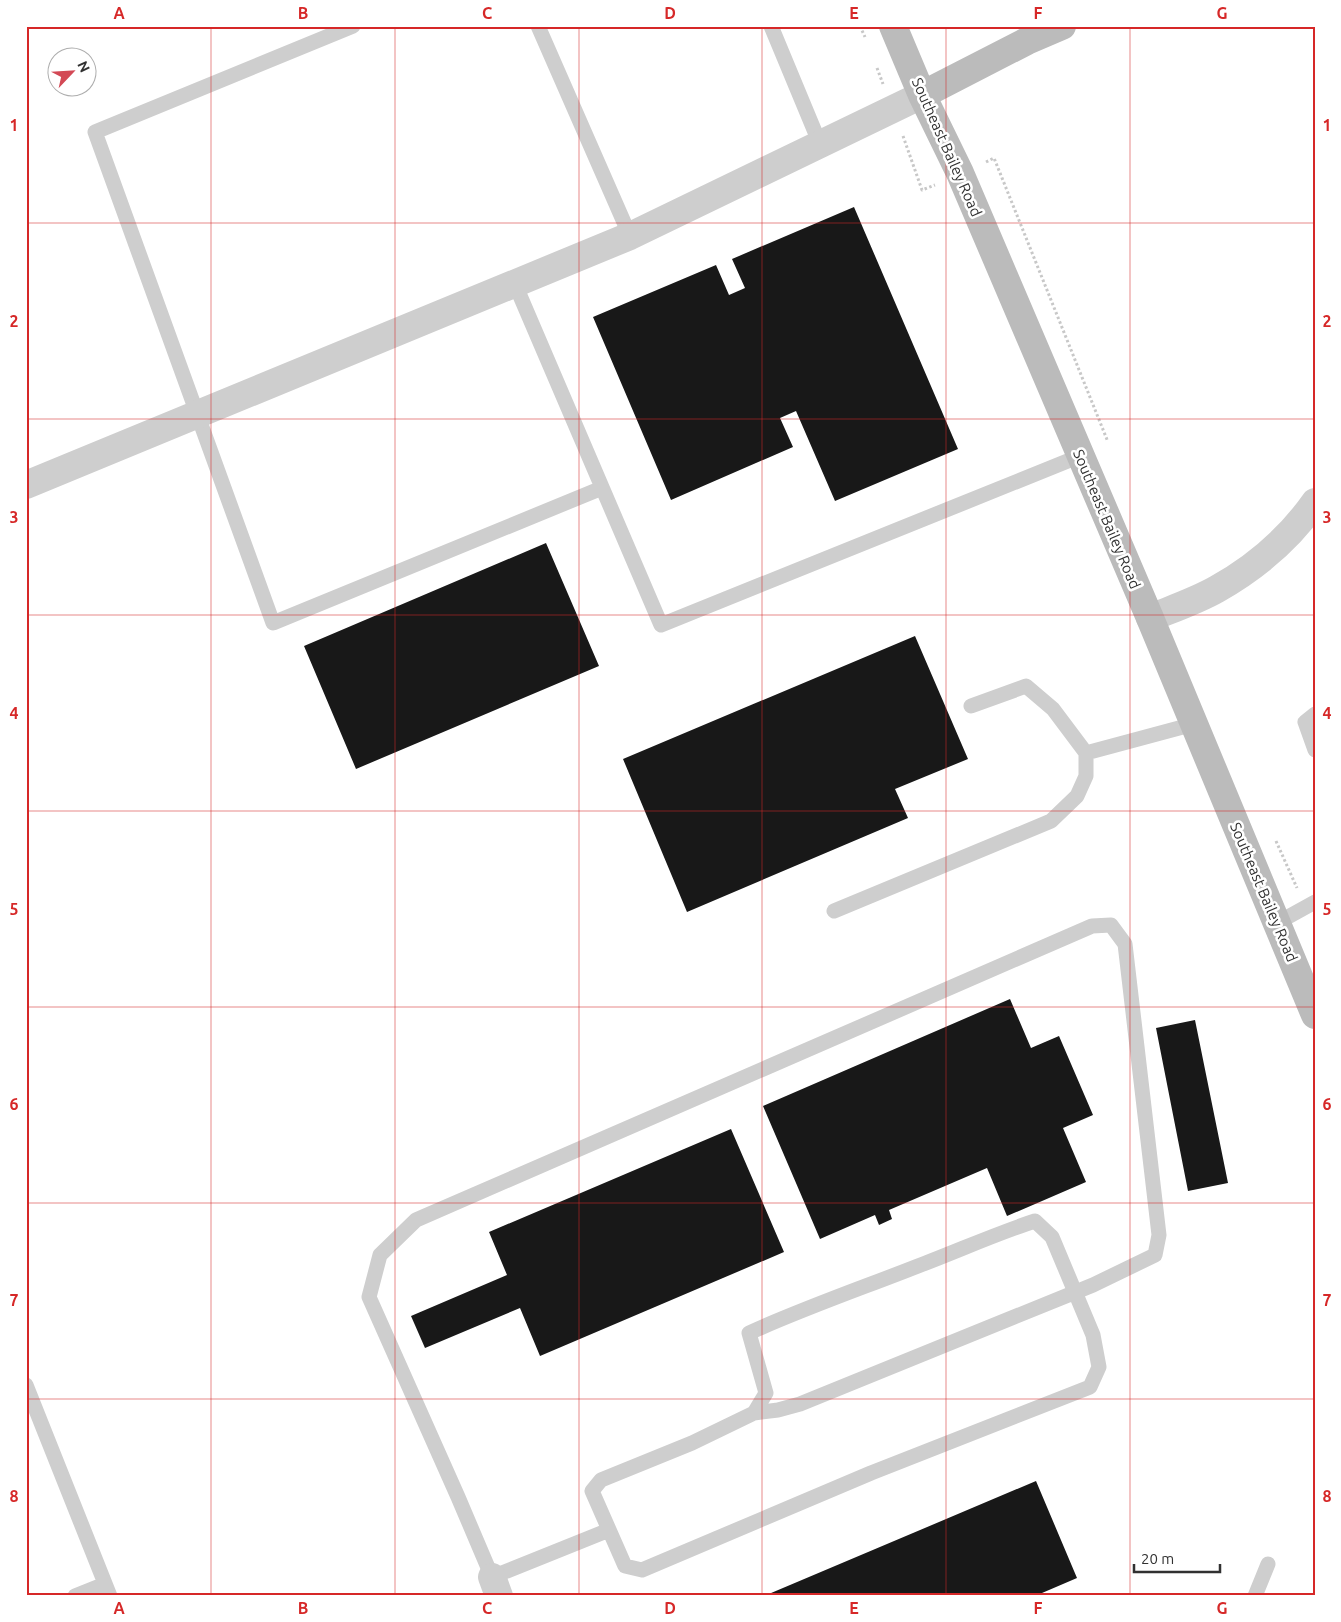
<svg xmlns="http://www.w3.org/2000/svg" width="1341" height="1622" viewBox="0 0 1341 1622" font-family="Ubuntu,sans-serif">
	<rect width="100%" height="100%" fill="#fff"/>
	<path fill="#181818" d="M 854,207 L 958,449 L 835,501 L 796,411 L 780,418 L 793,447 L 671,500 L 593,317 L 716,265 L 729,295 L 745,288 L 732,259 Z
		M 546,543 L 599,666 L 356,769 L 304,646 Z
		M 915,636 L 968,759 L 895,789 L 908,818 L 687,912 L 623,759 Z
		M 1010,999 L 1031,1048 L 1059,1036 L 1093,1115 L 1063,1128 L 1086,1182 L 1007,1216 L 987,1168 L 889,1210 L 892,1219 L 879,1225 L 875,1215 L 820,1239 L 763,1106 Z
		M 1195,1020 L 1228,1183 L 1188,1191 L 1156,1028 Z
		M 731,1129 L 784,1252 L 540,1356 L 520,1308 L 425,1348 L 411,1316 L 507,1275 L 489,1232 Z
		M 1036,1481 L 1077,1578 L 1035,1596 L 764,1596 Z"/>
	<g fill="none" stroke-linecap="round" stroke-linejoin="round">
		<path stroke="#c8c8c8" stroke-width="3" stroke-dasharray="2.5 2.5" stroke-linecap="butt" d="M 860,26 L 865,37
			M 877,68 L 883,84
			M 903,136 L 922,190 L 935,185
			M 986,162 L 994,158 L 1108,442
			M 1276,841 L 1297,888"/>
		<path stroke="#cecece" stroke-width="15" d="M 353,26 L 95,132 L 273,623 L 602,488
			M 538,26 L 630,236
			M 771,26 L 820,144
			M 515,284 L 661,625 L 1080,456
			M 971,706 L 1026,686 L 1053,709 L 1086,753
			M 1315,714 L 1305,722 L 1315,750
			M 834,911 L 1051,821 L 1077,796 L 1086,776 L 1086,753 L 1194,724
			M 1277,923 L 1315,902
			M 1035,1221 L 1052,1237 L 1093,1335 L 1099,1367 L 1090,1387 L 871,1473 L 642,1570 L 625,1566 L 592,1491 L 601,1480 L 692,1443 L 754,1413 L 766,1393 L 749,1333 C 804,1308 862,1288 918,1266 C 958,1251 995,1234 1035,1221 Z
			M 26,1385 L 110,1596
			M 609,1530 L 492,1577 L 458,1497 L 369,1297 L 380,1255 L 416,1220 L 1092,926 L 1111,925 L 1125,944 L 1159,1235 L 1155,1255 L 1093,1285 L 800,1404 L 778,1410 L 754,1413
			M 75,1596 L 105,1584
			M 1255,1596 L 1268,1564"/>
		<path stroke="#cecece" stroke-width="28" d="M 26,485 L 630,236 L 922,95
			M 1150,618 C 1172,609 1196,601 1217,589 C 1256,567 1289,539 1315,502
			M 492,1577 L 499,1596"/>
		<path stroke="#bbb" stroke-width="28" d="M 893,26 L 922,95 L 960,173 L 1150,618 L 1315,1015
			M 922,95 L 1027,41 L 1062,26"/>
	</g>
	<path fill="none" stroke="#d62828" stroke-width="1" stroke-opacity="0.55" d="M 211,26 L 211,1596M 395,26 L 395,1596M 579,26 L 579,1596M 762,26 L 762,1596M 946,26 L 946,1596M 1130,26 L 1130,1596M 26,223 L 1315,223M 26,419 L 1315,419M 26,615 L 1315,615M 26,811 L 1315,811M 26,1007 L 1315,1007M 26,1203 L 1315,1203M 26,1399 L 1315,1399"/>
	<g text-anchor="middle" dominant-baseline="central" stroke-width="5" stroke-linejoin="round" paint-order="stroke">
		<g font-size="15" fill="#313131" stroke="#fff">
			<text transform="translate(947 147) rotate(66)">Southeast Bailey Road</text>
			<text transform="translate(1107 519) rotate(67)">Southeast Bailey Road</text>
			<text transform="translate(1264 892) rotate(67)">Southeast Bailey Road</text>
		</g>
	</g>
	<rect width="1341" height="1622" fill="none" stroke="#ffffff" stroke-width="55"/>
	<g transform="translate(72 72) rotate(65)"><circle r="24" fill="#ffffff" stroke="#adadad"/>
	<path d="M0-4L9 19L0 12L-9 19Z" fill="#d34955"/>
	<text y="-8" font-size="14" font-weight="bold" text-anchor="middle" fill="#313131">N</text>
	</g>
	<path d="M1134 1564v8h86v-8" fill="none" stroke="#313131" stroke-width="2.5"/>
	<text x="1141" y="1564" font-size="15" fill="#313131" stroke="#ffffff" stroke-width="4" paint-order="stroke">20 m</text>
	<rect x="28" y="28" width="1286" height="1566" fill="none" stroke="#d62828" stroke-width="2"/>
	<g font-size="16" text-anchor="middle" font-weight="bold" fill="#d62828">
		<text x="119" y="19">A</text>
		<text x="303" y="19">B</text>
		<text x="487" y="19">C</text>
		<text x="670" y="19">D</text>
		<text x="854" y="19">E</text>
		<text x="1038" y="19">F</text>
		<text x="1222" y="19">G</text>
		<text x="14" y="131">1</text>
		<text x="1327" y="131">1</text>
		<text x="14" y="327">2</text>
		<text x="1327" y="327">2</text>
		<text x="14" y="523">3</text>
		<text x="1327" y="523">3</text>
		<text x="14" y="719">4</text>
		<text x="1327" y="719">4</text>
		<text x="14" y="915">5</text>
		<text x="1327" y="915">5</text>
		<text x="14" y="1110">6</text>
		<text x="1327" y="1110">6</text>
		<text x="14" y="1306">7</text>
		<text x="1327" y="1306">7</text>
		<text x="14" y="1502">8</text>
		<text x="1327" y="1502">8</text>
		<text x="119" y="1614">A</text>
		<text x="303" y="1614">B</text>
		<text x="487" y="1614">C</text>
		<text x="670" y="1614">D</text>
		<text x="854" y="1614">E</text>
		<text x="1038" y="1614">F</text>
		<text x="1222" y="1614">G</text>
	</g>
</svg>
